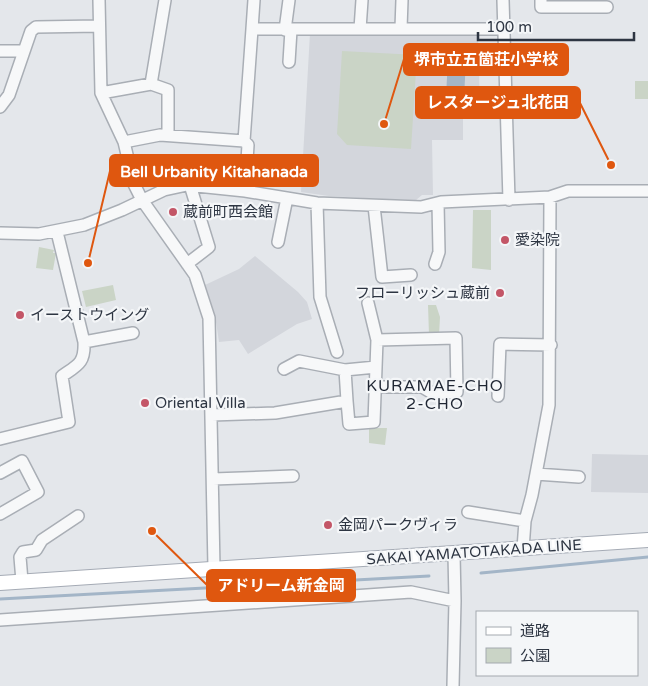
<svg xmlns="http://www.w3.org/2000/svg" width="648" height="686" viewBox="0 0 648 686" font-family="'Varela Round','Noto Sans JP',sans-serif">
	<rect width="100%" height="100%" fill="#e4e7eb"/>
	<path fill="#d3d6dc" d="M 310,33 L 478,33 L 480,109 L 463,109 L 463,140 L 432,140 L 433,195 L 422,195 L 416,200 L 382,199 L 329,196 L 301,192 Z
		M 255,256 L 298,292 L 307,302 L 312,319 L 297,324 L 248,354 L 239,340 L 219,342 L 215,315 L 205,285 L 239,269 Z
		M 592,454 L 648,455 L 648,493 L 591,492 Z"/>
	<path fill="#cad4c6" d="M 342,51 L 417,55 L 411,149 L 347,145 L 337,134 Z
		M 635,81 L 648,81 L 648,99 L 635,99 Z
		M 473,210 L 491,210 L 491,270 L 472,268 Z
		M 39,247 L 54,250 L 53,253 L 56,253 L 53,270 L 36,268 Z
		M 113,285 L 116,300 L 86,307 L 82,291 Z
		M 428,305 L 436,305 L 440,317 L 439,335 L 429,335 Z
		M 369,428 L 387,428 L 385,445 L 369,443 Z"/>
	<path fill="#a3b5c7" d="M 448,58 L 466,59 L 464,98 L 446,97 Z"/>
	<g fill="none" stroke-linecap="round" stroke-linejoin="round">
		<path stroke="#a3b5c7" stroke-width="3" d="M 481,573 L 648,557
			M 0,599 L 429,576"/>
		<g stroke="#a9aeb5" stroke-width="14">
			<path id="minor" d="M 99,0 L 101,93 L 124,142 L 134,184 L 142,200 L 195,275 L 209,318 L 214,568
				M 503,0 L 509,200
				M 541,0 L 541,7 L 607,7
				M 401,28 L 402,0
				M 252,29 L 254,0
				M 360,29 L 362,0
				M 285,30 L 289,0
				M 0,51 L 24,51
				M 289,62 L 291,30
				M 151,84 L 168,90 L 168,135
				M 101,93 L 151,84 L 165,0
				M 0,107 L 9,95 L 31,31 L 36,27 L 99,26
				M 124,142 L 160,135 L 244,141
				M 245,191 L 248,145 L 244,141 L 252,29 L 504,29
				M 317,203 L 320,297 L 337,352
				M 374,206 L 382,277 L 411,275
				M 0,233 L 39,234 L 84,225 L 122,210 L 164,190 L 187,185 L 245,191 L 317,203 L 421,207 L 441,202 L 550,197 L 568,191 L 648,191
				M 278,242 L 287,198
				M 187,264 L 209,247 L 190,185
				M 435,264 L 439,252 L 438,203
				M 84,342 L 133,333
				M 284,369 L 299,361 L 345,370 L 376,367
				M 375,387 L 422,387 L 434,394 L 457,392 L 456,338 L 377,340
				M 498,396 L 500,344 L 551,345
				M 347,401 L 349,424 L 374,422 L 377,340 L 368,303
				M 212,415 L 275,413 L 347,401 L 345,370
				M 0,439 L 69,422 L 62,376 C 78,365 85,363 84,342 L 57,232
				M 0,473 L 22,461 L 38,492 L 0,514
				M 536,474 L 579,477
				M 213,479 L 293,476
				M 468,512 L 525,521
				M 523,549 L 525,521 L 532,495 L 549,405 L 550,197
				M 454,554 L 455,601
				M 22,581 L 20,557 L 23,552 L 36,550 L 42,540 L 78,516
				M 0,620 L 411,592 L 455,601 L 453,686"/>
		</g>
		<g stroke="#a5abb5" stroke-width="16">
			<path id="major" d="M 0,583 L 648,540"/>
		</g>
		<use href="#minor" stroke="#f7f8f9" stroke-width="11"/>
		<use href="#major" stroke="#fff" stroke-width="14"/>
	</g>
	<g fill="#c35667" stroke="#f4f6f8" stroke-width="2">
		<circle cx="173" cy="212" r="5"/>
		<circle cx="505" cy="240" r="5"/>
		<circle cx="500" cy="293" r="5"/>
		<circle cx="20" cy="315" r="5"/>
		<circle cx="145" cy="403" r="5"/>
		<circle cx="328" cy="525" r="5"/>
	</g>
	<g text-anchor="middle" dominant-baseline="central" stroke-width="4.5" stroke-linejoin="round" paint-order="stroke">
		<g font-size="15" fill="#2d3542" stroke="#f4f6f8" text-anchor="start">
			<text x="183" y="212">蔵前町西会館</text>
			<text x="515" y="240">愛染院</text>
			<text x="490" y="293" text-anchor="end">フローリッシュ蔵前</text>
			<text x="30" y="315">イーストウイング</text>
			<text x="155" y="403">Oriental Villa</text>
			<text x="338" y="525">金岡パークヴィラ</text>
		</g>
		<g font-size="15" fill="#2d3542" stroke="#f4f6f8">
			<text transform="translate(474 552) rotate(-4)">SAKAI YAMATOTAKADA LINE</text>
		</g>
		<g font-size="16" letter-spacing="1" fill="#1f2633" stroke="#f4f6f8">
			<text x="435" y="386">KURAMAE-CHO<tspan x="435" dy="18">2-CHO</tspan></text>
		</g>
	</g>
	<path fill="none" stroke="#df570f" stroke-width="2" d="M384 124L404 59M611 165L580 103M88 263L110 171M152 531L207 585"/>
	<g fill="#df570f" stroke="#f4f6f8" stroke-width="2">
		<circle cx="384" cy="124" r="5"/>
		<circle cx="611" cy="165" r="5"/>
		<circle cx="88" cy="263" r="5"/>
		<circle cx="152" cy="531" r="5"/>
	</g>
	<g fill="#df570f" stroke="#df570f" stroke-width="2">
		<rect x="404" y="44" width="164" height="31" rx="5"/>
		<rect x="416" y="87" width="164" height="31" rx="5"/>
		<rect x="110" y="155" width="208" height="31" rx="5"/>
		<rect x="207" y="570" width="148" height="31" rx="5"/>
	</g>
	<g font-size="16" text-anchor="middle" font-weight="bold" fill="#fff">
		<text x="486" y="65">堺市立五箇荘小学校</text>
		<text x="498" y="108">レスタージュ北花田</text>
		<text x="214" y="177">Bell Urbanity Kitahanada</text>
		<text x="281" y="591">アドリーム新金岡</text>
	</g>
	<rect x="476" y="611" width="162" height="65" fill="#f4f6f8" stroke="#a4a9af"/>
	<rect x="486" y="627" width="25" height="8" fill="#ffffff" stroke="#a4a9af"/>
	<text x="520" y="636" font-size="15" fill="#2d3542">道路</text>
	<rect x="486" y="648" width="25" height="15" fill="#cad4c6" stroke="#a4a9af"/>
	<text x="520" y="661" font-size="15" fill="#2d3542">公園</text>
	<path d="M478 32v8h156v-8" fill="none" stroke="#2d3542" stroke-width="2.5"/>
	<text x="486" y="32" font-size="15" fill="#2d3542" stroke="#f4f6f8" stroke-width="4" paint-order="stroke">100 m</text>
</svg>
